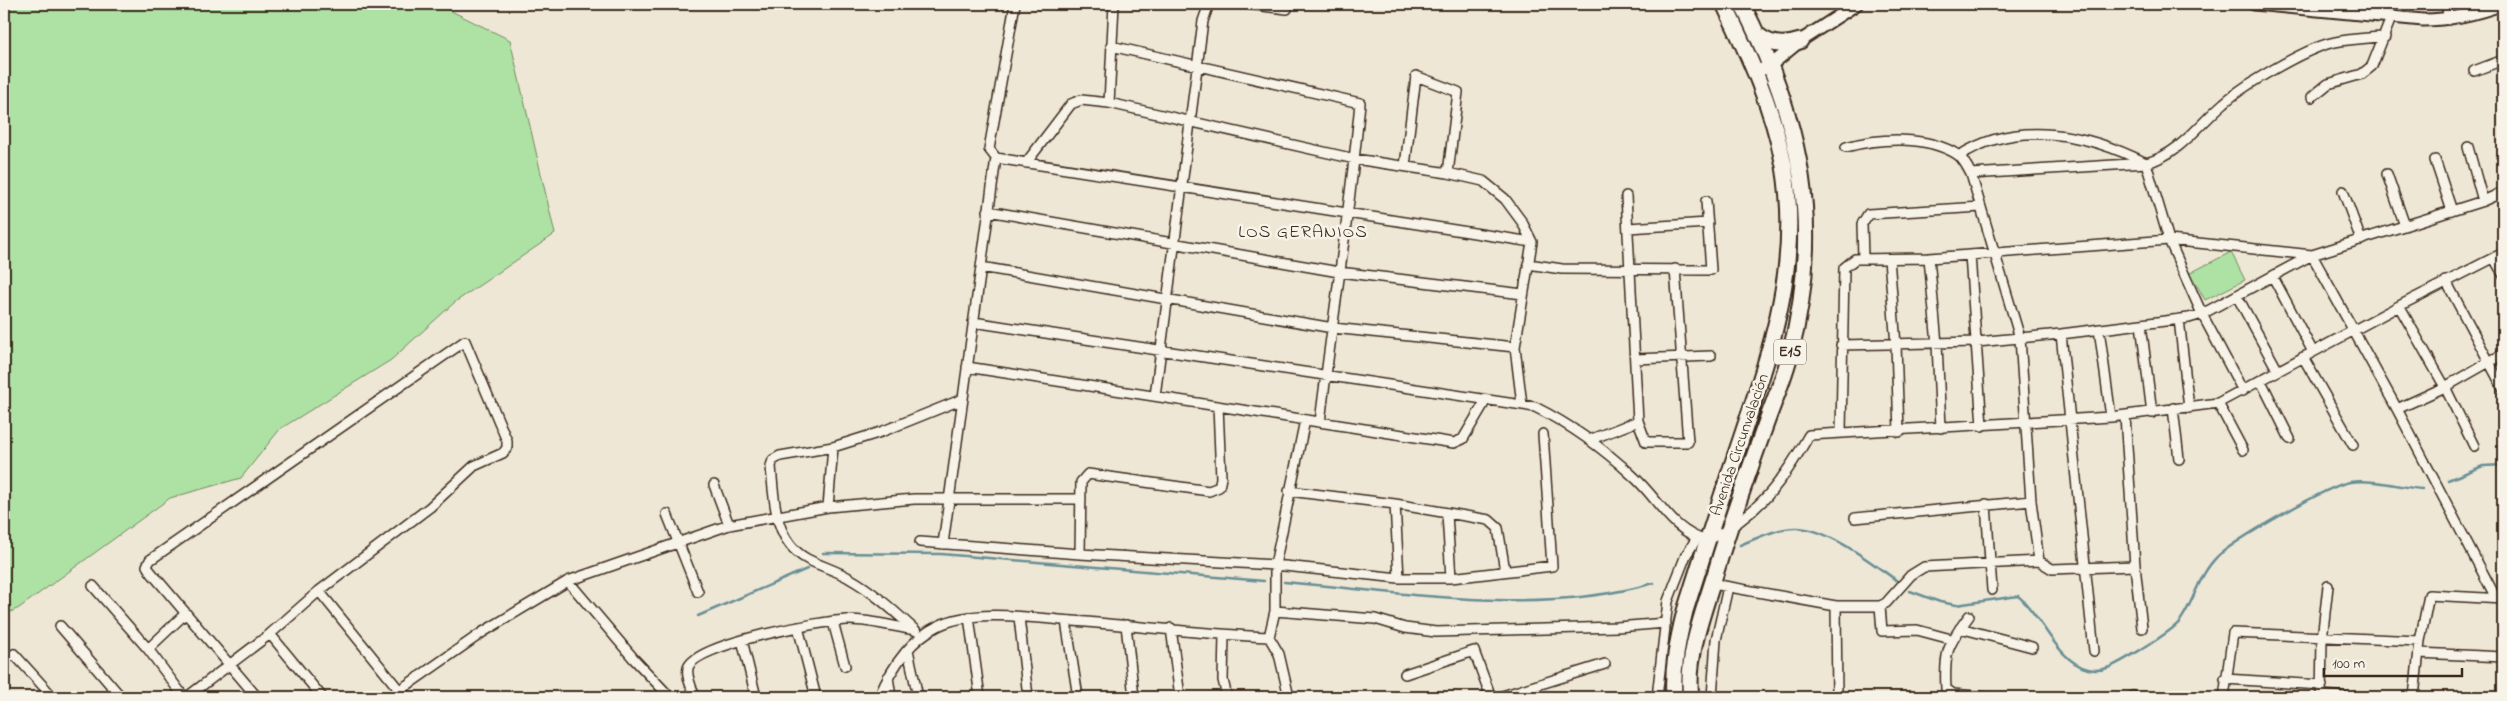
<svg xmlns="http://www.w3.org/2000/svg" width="2507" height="701" viewBox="0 0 2507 701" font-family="'Indie Flower',sans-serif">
	<rect width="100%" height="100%" fill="#efe7d5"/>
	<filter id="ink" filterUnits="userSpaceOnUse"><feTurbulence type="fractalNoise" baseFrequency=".02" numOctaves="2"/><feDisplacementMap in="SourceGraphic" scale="10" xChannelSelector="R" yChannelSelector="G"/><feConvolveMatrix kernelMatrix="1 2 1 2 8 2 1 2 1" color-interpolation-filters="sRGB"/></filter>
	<g filter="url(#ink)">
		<path fill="#ade2a4" stroke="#748661" d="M 4,4 L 437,4 L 510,40 L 555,234 L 455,302 L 391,360 L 280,429 L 241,478 L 170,498 L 19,608 L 4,615 Z
			M 2231,252 L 2245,280 L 2205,300 L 2190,273 Z"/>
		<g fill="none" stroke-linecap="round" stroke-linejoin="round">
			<path stroke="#688f96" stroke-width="2.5" d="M 2448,480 L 2483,466 L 2503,465
				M 1740,545 C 1758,538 1778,527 1798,528 C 1829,529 1872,563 1896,580
				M 823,553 L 941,554 L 1264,581
				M 1284,582 C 1404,592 1536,617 1654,583
				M 1910,591 L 1940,602 L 1956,605 L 2018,596 C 2041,614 2057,662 2088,669 C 2095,671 2103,670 2110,667 C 2123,661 2172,632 2180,621 C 2195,600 2198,575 2218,556 C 2235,540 2329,485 2350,482 C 2373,479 2400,487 2422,489
				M 698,616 L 807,569"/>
			<g stroke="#3b2a1e" stroke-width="12">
				<path id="minor" d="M 1246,4 L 1287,9
					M 2447,4 L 2448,20
					M 1111,46 L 1360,103 C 1350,210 1333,316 1320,422
					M 2474,71 L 2503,60
					M 2312,97 L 2328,84 L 2362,74 L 2372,66 L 2391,18
					M 1109,103 L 1114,4
					M 1846,147 C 1879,138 1927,135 1958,155 C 1963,159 1968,168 1971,174 L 2020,338 L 2031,501 L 2039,561
					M 2468,147 L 2483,201
					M 1959,156 C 2016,118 2089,134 2146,163 C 2180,154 2199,124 2224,103 C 2245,84 2301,52 2327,44 C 2345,39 2366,38 2385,37
					M 996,158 L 989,149 L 1015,4
					M 2435,160 L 2452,211
					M 1026,163 L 1071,104 L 1081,100 L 1109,103 L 1355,159 L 1448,173 L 1483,181 L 1505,199 L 1522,222 L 1532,242
					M 1405,166 L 1416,76 L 1458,92 L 1448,173
					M 1971,174 L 2146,163 L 2169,240 L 2202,314 L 2243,391
					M 2387,174 L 2405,226
					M 2343,191 L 2361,240
					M 988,211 L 1339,272 L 1523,294
					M 1628,228 L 1708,223
					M 1970,255 L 1982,426
					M 1863,258 L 1862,224 L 1868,214 L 1981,207
					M 1929,258 L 1937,344 L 1941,428
					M 2494,258 L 2503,274
					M 1889,259 L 1896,345 L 1899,432
					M 1528,264 L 1562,269 L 1711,270 L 1706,201
					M 981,267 L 1333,328 L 1515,347
					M 2273,277 L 2313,352
					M 2446,281 L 2503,388
					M 2237,296 L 2278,371
					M 2399,306 L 2445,387 L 2474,446
					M 2179,319 L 2189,408
					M 973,322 L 1535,407 C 1571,425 1604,449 1633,476 C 1659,499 1671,531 1707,541 C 1757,516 1782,483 1809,435 L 2111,417 L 2218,403 L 2399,306 L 2503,253
					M 2141,324 L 2152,413
					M 2099,329 L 2111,417
					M 2061,334 L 2094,651
					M 1841,345 L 1977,342 L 2061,334 L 2189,318 L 2202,314 L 2312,255 L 2483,201 L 2503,192
					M 2303,357 L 2353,445
					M 1635,359 L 1711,356
					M 967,367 L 1454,443 L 1463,439 L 1486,400
					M 2261,381 L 2290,439
					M 1155,396 L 1203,21 L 1209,4
					M 2218,403 L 2243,450
					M 2173,408 L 2179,459
					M 2397,409 L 2445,387 L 2503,354
					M 2125,416 L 2135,566 L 2142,628
					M 1638,421 L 1646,442 L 1688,442 L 1675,269
					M 1841,432 L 1844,268 L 1855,259 L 1929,258 L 2169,240 L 2312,255 L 2397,409 L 2496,598
					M 1589,440 L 1638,421 L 1626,196
					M 714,485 L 729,525
					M 1289,491 L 1395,504 L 1489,520 L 1498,528 L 1505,571
					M 1395,504 L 1399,578
					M 1986,504 L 1992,590
					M 828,507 L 833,447
					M 667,514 L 698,592
					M 1447,514 L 1451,578
					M 1855,518 L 2031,501
					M 920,542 L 1080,554 L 1275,565 L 1399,578 L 1451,578 L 1552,566 L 1543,434
					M 943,544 L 996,158 L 1532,242 L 1515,347 L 1522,405
					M 1080,554 L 1081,482 L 1088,474 L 1209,491 L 1219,487 L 1221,478 L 1218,406
					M 568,581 L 634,659 L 670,697
					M 1713,584 L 1836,606 L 1880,606 L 1886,603 L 1911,575 L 1924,567 L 2039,561 L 2052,569 L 2135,566
					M 93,586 L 148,649 L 184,697
					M 319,591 L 400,691
					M 1836,606 L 1837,697
					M 1880,606 L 1882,631 L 1917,630 L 1951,639
					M 1275,611 L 1375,619 L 1405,628 L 1436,632 L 1617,627 L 1666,623
					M 1969,616 C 1947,646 1944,652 1946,689 L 1953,694 L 1985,697
					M 969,617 L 980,697
					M 1019,617 L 1028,697
					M 1066,621 L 1078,697
					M 833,622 L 845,666
					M 1126,625 L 1134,697
					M 60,626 L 121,697
					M 798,627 L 816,697
					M 1171,628 L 1180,697
					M 1960,628 L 2032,647
					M 916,631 C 895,612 874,592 849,578 C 836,570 820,566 807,559 C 774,541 774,500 771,466 L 773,460 L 780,456 L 833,447 L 881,432 L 963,399
					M 270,634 L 322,697
					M 1224,635 L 1223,680 L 1227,697
					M 1269,637 L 1275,611 L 1275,565 L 1305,420
					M 1269,637 L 1279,654 L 1289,697
					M 742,640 L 756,697
					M 148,649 L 186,613
					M 908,650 L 918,697
					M 2419,653 L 2503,657
					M 4,660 L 14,654 L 53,697
					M 1405,674 L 1474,651 L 1491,697
					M 888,677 L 891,697
					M 2225,679 L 2322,685
					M 2321,695 L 2345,697
					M 187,697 L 270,634 L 319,591 L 430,507 L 474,466 L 503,453 L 507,448 L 507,441 L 465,341 L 150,560 L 147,566 L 150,571 L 257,697
					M 390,697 L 483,632 L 568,581 L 729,525 L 828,507 L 914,499 L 1081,499
					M 695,697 C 692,688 686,677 688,668 C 694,644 821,621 847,620 C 867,619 895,627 915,630
					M 879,697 C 891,669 909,640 938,626 C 974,608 1034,618 1073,621 C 1138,626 1204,634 1269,637
					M 1499,697 L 1605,664
					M 1658,697 L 1658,688 L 1668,601 L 1686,555 L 1697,538
					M 1712,697 L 1716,640 L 1728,587
					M 2133,697 L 2133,696
					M 2224,697 L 2233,633 L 2420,641
					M 2321,697 L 2322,639 L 2328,586
					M 2414,697 L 2420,641 L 2429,595 L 2503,599"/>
			</g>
			<g stroke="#3b2a1e" stroke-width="15">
				<path id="tertiary" d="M 2254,4 L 2423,20 C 2452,20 2476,14 2503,4
					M 1756,72 L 1771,65 L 1800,41 L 1857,4"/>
			</g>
			<g stroke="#3b2a1e" stroke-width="19">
				<path id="trunk" d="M 1759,36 C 1771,46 1785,46 1800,41
					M 1674,697 C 1672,668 1678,639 1685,611 C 1703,554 1721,498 1740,442 C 1771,349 1801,266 1784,166 C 1773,108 1749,56 1724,4
					M 1691,697 C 1685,652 1708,601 1720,558 C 1735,509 1752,462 1769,415 C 1776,396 1784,377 1789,358 C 1824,228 1802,121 1742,4"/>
			</g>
			<use href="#minor" stroke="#f7f3e8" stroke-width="9"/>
			<use href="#tertiary" stroke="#f7f3e8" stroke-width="11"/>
			<use href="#trunk" stroke="#f7f3e8" stroke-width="15"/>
		</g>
	</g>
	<g text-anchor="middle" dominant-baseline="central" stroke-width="5" stroke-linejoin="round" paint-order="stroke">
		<rect fill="#f7f3e8" stroke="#73665b" stroke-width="1" x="1774" y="339.5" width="32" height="25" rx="4"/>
		<g font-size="15" font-weight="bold" fill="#3b2a1e">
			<text x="1790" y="352">E15</text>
		</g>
		<g font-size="16" fill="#3b2a1e" stroke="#f7f3e8">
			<text transform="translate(1740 445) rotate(-71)">Avenida Circunvalación</text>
		</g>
		<g font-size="18" letter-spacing="1" fill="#3b2a1e" stroke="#f7f3e8">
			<text x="1303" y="233">LOS GERANIOS</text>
		</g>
	</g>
	<rect width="2507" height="701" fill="none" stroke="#f7f3e8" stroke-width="20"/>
	<rect x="10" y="10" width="2487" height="681" fill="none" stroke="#3b2a1e" stroke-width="2" filter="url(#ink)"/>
	<path d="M2324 668v8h138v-8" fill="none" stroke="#3b2a1e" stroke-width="2.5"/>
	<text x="2332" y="668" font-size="15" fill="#3b2a1e" stroke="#f7f3e8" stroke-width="4" paint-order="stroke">100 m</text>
</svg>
